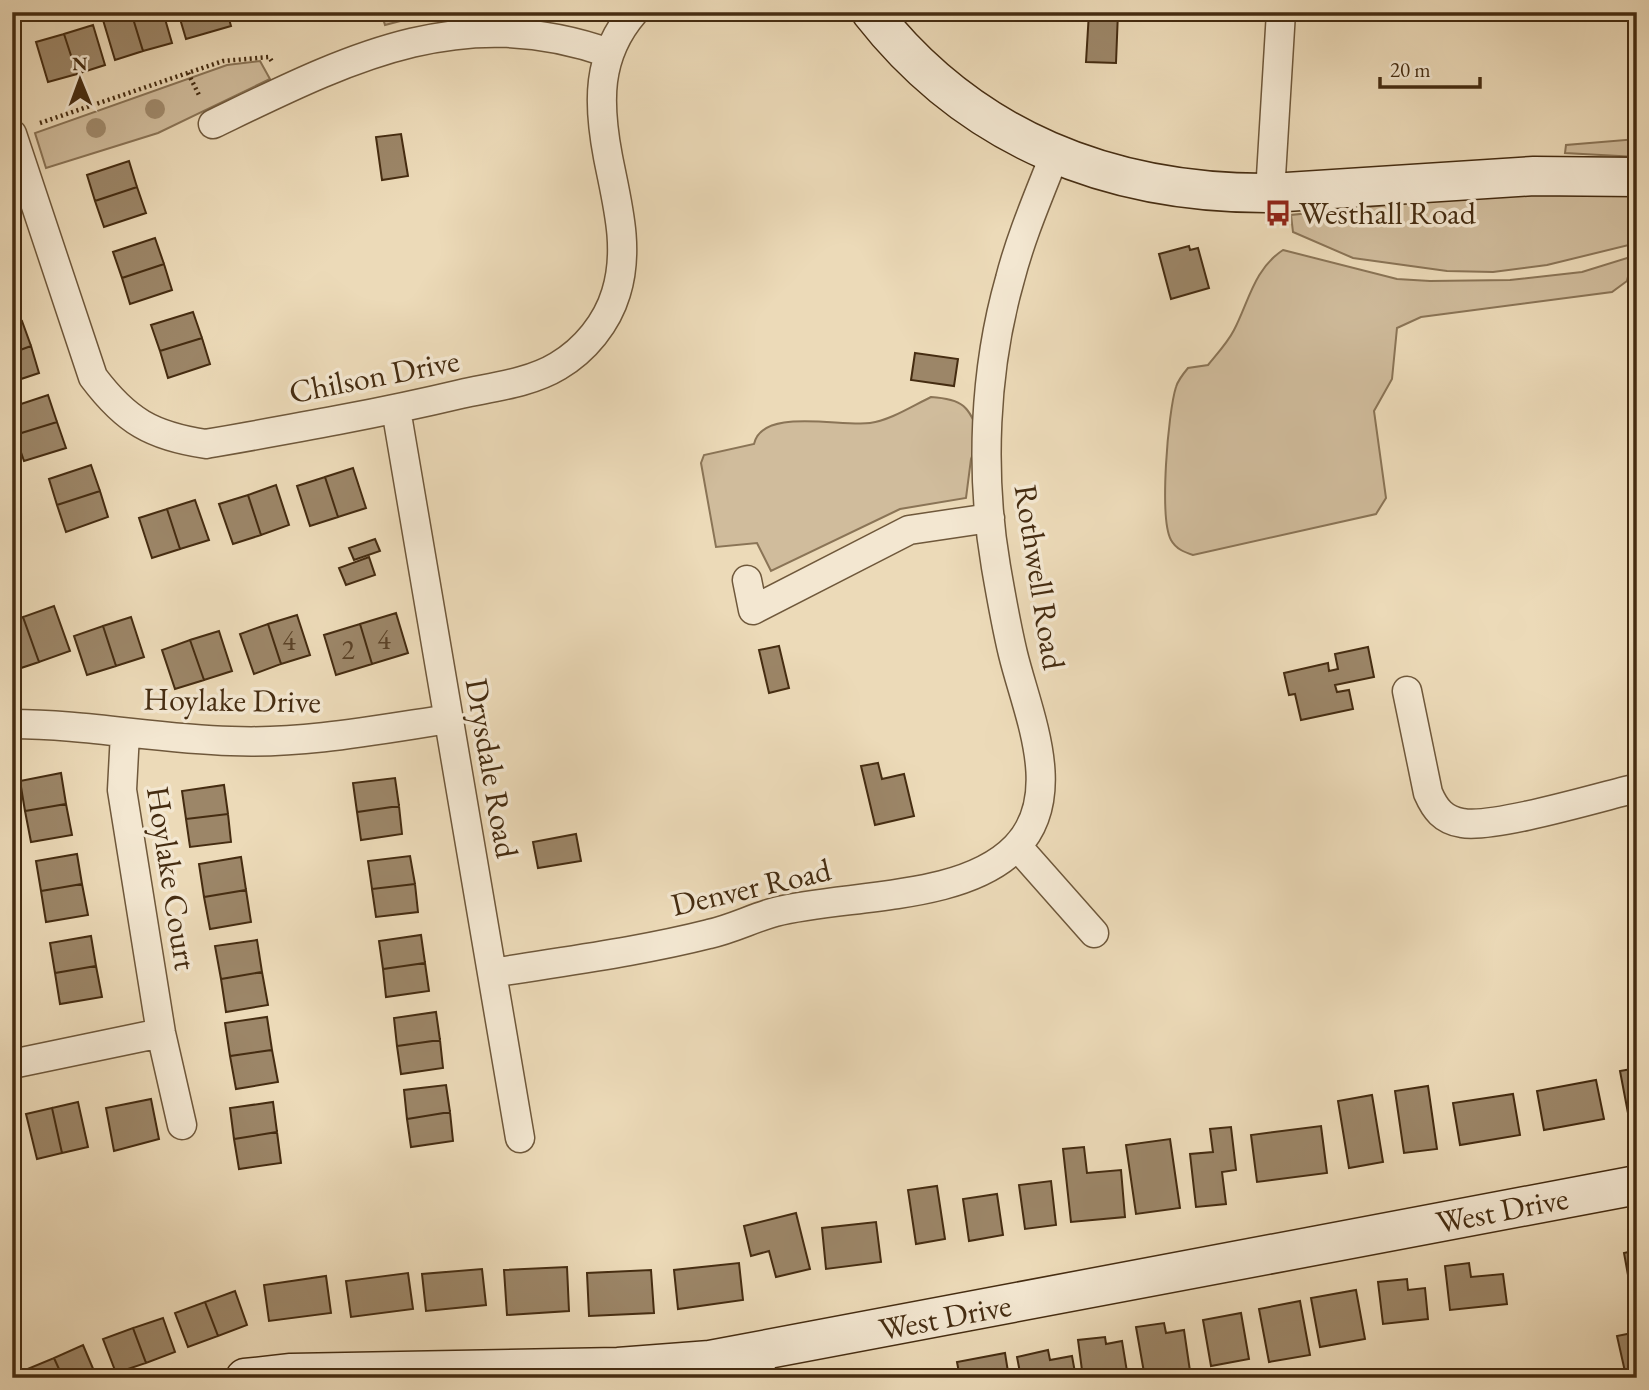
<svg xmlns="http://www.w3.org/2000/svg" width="1649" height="1390" viewBox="0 0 1649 1390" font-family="'EB Garamond',serif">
	<rect width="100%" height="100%" fill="#ecdab8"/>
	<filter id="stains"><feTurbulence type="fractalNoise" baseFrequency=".00286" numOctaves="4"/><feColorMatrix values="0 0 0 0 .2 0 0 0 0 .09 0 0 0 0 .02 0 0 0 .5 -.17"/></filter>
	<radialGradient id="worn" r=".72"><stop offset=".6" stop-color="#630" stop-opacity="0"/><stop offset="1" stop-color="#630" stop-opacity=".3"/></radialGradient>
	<path fill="#d0bc9c" stroke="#8a7456" stroke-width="2" d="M 381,12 L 435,12 L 385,25 Z
		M 473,12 L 610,12 C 576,29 509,16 467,19 Z
		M 260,61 L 270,79 L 158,133 L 46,168 L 35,133 L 227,65 Z
		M 1637,139 L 1637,157 L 1565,153 L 1566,145 Z
		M 1526,195 L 1637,196 L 1637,243 L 1547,265 L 1493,272 L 1447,271 L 1353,258 L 1293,232 L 1291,215 L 1434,200 Z
		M 1283,250 L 1397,279 L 1430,281 L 1510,280 L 1582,272 L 1627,258 L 1632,260 L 1627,281 L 1612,292 L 1421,317 L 1397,328 L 1392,379 L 1374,411 L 1386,498 L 1376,514 L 1193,555 C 1184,552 1176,549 1171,540 C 1159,518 1168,412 1176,387 C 1178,380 1183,374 1188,368 L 1208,365 C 1217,354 1228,342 1234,330 C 1249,301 1254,269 1283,250 Z
		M 931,397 C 963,399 969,406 980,436 L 971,459 L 966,498 L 900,509 L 771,571 L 757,543 L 716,547 L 701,463 L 704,455 L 754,444 C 762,407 840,427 870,423 C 891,420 912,406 931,397 Z"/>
	<path fill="#9c8668" stroke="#452c11" stroke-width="2" d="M 131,12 L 143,51 L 115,60 L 103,20 Z
		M 131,12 L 163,12 L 172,43 L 143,51 Z
		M 178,12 L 227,12 L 231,26 L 186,39 Z
		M 1089,12 L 1118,12 L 1116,63 L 1086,62 Z
		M 93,25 L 105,65 L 77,74 L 64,34 Z
		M 64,34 L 77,74 L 48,82 L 36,42 Z
		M 401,134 L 408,176 L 382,180 L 376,137 Z
		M 129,161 L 137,187 L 95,201 L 87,175 Z
		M 137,187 L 146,213 L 104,227 L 95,201 Z
		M 155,238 L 164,264 L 122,278 L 113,252 Z
		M 1189,246 L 1190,250 L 1198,248 L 1209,288 L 1171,299 L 1159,254 Z
		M 164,264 L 172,290 L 130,304 L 122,278 Z
		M 193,312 L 202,338 L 160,351 L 151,325 Z
		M 22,321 L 31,346 L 12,353 L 12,324 Z
		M 202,338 L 210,364 L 168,378 L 160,351 Z
		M 31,346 L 39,373 L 12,382 L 12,353 Z
		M 915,353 L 958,359 L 954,386 L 911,380 Z
		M 48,395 L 57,422 L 15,435 L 12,407 Z
		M 57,422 L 66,448 L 24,461 L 15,435 Z
		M 91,465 L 100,491 L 57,505 L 49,479 Z
		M 353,468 L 366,508 L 338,517 L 325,477 Z
		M 325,477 L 338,517 L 310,526 L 297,486 Z
		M 276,485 L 289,525 L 261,535 L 248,495 Z
		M 100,491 L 108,517 L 66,532 L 57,505 Z
		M 248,495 L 261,535 L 233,544 L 219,504 Z
		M 195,500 L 209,540 L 180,549 L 167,509 Z
		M 167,509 L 180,549 L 152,558 L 139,518 Z
		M 375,539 L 380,551 L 354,560 L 349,548 Z
		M 369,557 L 375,575 L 346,585 L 339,568 Z
		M 54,606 L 70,651 L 39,662 L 23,617 Z
		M 396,613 L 408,653 L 372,664 L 360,624 Z
		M 297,615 L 310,655 L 281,664 L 268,624 Z
		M 23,617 L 39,662 L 12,671 L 12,621 Z
		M 131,617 L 144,657 L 116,666 L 103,626 Z
		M 268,624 L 281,664 L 254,674 L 240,634 Z
		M 360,624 L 372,664 L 336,675 L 324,635 Z
		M 103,626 L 116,666 L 87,675 L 74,636 Z
		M 219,631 L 232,671 L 204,680 L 190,640 Z
		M 190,640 L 204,680 L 175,689 L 162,650 Z
		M 779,646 L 789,688 L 769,693 L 759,650 Z
		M 1368,647 L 1374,677 L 1335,685 L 1337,692 L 1349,690 L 1353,709 L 1301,720 L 1295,694 L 1289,695 L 1284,673 L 1328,663 L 1329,671 L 1338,669 L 1335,654 Z
		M 878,763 L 882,779 L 904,774 L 914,816 L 875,825 L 861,766 Z
		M 61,773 L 66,804 L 25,811 L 20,781 Z
		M 395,778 L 399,806 L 357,812 L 353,783 Z
		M 224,785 L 228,814 L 186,819 L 182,791 Z
		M 66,804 L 72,835 L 31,842 L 25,811 Z
		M 399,806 L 402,834 L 361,840 L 357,812 Z
		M 228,814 L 231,842 L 190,847 L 186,819 Z
		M 576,834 L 581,861 L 538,868 L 533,842 Z
		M 77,854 L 82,884 L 41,891 L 36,861 Z
		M 410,856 L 415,884 L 372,889 L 368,861 Z
		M 241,857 L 246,890 L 204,897 L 199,864 Z
		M 82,884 L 88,915 L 46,922 L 41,891 Z
		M 415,884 L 418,912 L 376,917 L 372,889 Z
		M 246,890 L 251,922 L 210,929 L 204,897 Z
		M 421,935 L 425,963 L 383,969 L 379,941 Z
		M 91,936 L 96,966 L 55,973 L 50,943 Z
		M 257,940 L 262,972 L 221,979 L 215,946 Z
		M 425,963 L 429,991 L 386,997 L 383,969 Z
		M 96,966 L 102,997 L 60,1004 L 55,973 Z
		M 262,972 L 268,1005 L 226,1012 L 221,979 Z
		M 436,1012 L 440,1040 L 397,1046 L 394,1018 Z
		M 267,1017 L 272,1050 L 230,1056 L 225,1023 Z
		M 440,1040 L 443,1068 L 401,1074 L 397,1046 Z
		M 272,1050 L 278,1082 L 236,1089 L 230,1056 Z
		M 1637,1068 L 1637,1111 L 1628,1113 L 1620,1071 Z
		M 1596,1080 L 1604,1119 L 1544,1130 L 1537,1091 Z
		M 446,1085 L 450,1112 L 407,1119 L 404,1090 Z
		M 1428,1086 L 1437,1149 L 1404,1153 L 1395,1091 Z
		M 1513,1094 L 1520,1135 L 1460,1145 L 1453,1103 Z
		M 1372,1095 L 1383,1162 L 1349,1168 L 1338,1101 Z
		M 151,1099 L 159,1139 L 114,1151 L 106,1108 Z
		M 78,1102 L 88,1147 L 62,1153 L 52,1108 Z
		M 273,1102 L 277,1132 L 234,1139 L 230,1108 Z
		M 52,1108 L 62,1153 L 37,1159 L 26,1114 Z
		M 450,1112 L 453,1141 L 411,1147 L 407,1119 Z
		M 1321,1126 L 1327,1173 L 1257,1182 L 1251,1135 Z
		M 1231,1127 L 1236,1170 L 1222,1172 L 1226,1204 L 1196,1207 L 1190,1154 L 1213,1152 L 1210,1129 Z
		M 277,1132 L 281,1163 L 239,1169 L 234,1139 Z
		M 1170,1139 L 1180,1208 L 1136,1214 L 1126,1145 Z
		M 1084,1147 L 1087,1173 L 1121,1170 L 1125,1217 L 1071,1222 L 1063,1149 Z
		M 1051,1181 L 1056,1225 L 1025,1229 L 1019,1185 Z
		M 937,1186 L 945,1239 L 916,1244 L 908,1190 Z
		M 997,1194 L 1003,1235 L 969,1241 L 963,1199 Z
		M 796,1213 L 810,1269 L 776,1277 L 769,1251 L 751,1256 L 744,1226 Z
		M 876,1222 L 881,1262 L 826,1269 L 822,1228 Z
		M 1637,1250 L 1637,1308 L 1634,1308 L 1624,1253 Z
		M 739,1263 L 743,1300 L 678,1309 L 674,1270 Z
		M 1469,1263 L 1471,1277 L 1503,1274 L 1507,1304 L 1450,1310 L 1445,1266 Z
		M 567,1267 L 569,1311 L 507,1315 L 504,1270 Z
		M 482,1269 L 486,1305 L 426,1311 L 422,1274 Z
		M 651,1270 L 654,1313 L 589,1316 L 587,1273 Z
		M 408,1273 L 413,1309 L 351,1317 L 346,1281 Z
		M 326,1276 L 331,1313 L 269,1321 L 264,1285 Z
		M 1407,1279 L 1408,1290 L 1425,1288 L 1428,1319 L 1383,1324 L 1378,1282 Z
		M 1356,1290 L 1365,1339 L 1320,1347 L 1311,1298 Z
		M 235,1291 L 247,1325 L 218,1336 L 205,1302 Z
		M 1300,1301 L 1310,1355 L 1269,1362 L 1259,1309 Z
		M 205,1302 L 218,1336 L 188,1347 L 175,1313 Z
		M 1241,1313 L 1249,1359 L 1211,1366 L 1203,1320 Z
		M 163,1318 L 175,1352 L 146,1363 L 133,1328 Z
		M 1164,1323 L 1166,1333 L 1184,1330 L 1190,1371 L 1145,1378 L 1136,1327 Z
		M 133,1328 L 146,1363 L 116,1373 L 103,1339 Z
		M 1637,1332 L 1637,1374 L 1626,1376 L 1617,1336 Z
		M 1105,1337 L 1106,1344 L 1122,1341 L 1128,1378 L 1083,1378 L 1078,1340 Z
		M 83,1345 L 97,1378 L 63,1378 L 54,1358 Z
		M 1048,1350 L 1050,1360 L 1072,1356 L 1076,1378 L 1021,1378 L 1017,1357 Z
		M 1005,1353 L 1009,1378 L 960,1378 L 957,1362 Z
		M 54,1358 L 63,1378 L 28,1378 L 25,1370 Z
		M 929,1371 L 930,1378 L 887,1378 L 887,1377 Z"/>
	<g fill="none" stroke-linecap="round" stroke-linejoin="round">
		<g stroke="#6f583b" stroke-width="17">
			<path id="lane" d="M 764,1353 L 770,1378"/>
		</g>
		<g stroke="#6f583b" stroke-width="31">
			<path id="street" d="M 213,124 C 346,60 459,0 609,53
				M 12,134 L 93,377 C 126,421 152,436 206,444 C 291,429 377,414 461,394 C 493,387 530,383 558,366 C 585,350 607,323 616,293 C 630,248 617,203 608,157 C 598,104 596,56 634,12
				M 1270,193 L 1281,12
				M 396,409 L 520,1138
				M 747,580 L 753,610 L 909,530 L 990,518
				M 1407,691 L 1428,793 C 1435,809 1443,820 1462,823 C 1493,829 1600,797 1637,788
				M 12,724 C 85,724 158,739 231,741 C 305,744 376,730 449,719
				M 125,733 L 122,790 L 161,1033 L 182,1125
				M 1017,846 L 1094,933
				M 492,973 C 564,961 638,952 709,934 C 732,929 753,918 775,912 C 845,894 963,902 1016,847 C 1066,795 1027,712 1013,654 C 1006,625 1001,596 996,567 C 980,474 984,370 1010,279 C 1021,236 1039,195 1055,154
				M 12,1064 L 161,1033"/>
		</g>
		<g stroke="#452c11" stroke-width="41">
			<path id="secondary" d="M 871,12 C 971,140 1111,194 1270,193 L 1534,176 L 1637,177
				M 245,1378 L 291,1373 L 618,1367 L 710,1360 L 1637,1185"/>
		</g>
		<path stroke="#452c11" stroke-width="4.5" stroke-dasharray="2 3.5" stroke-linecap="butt" d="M 188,73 L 200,97
			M 40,123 L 223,61 L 269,57 L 273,63"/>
		<use href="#lane" stroke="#f3e7d1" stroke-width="14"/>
		<use href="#street" stroke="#f3e7d1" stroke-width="28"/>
		<use href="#secondary" stroke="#f3e7d1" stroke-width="38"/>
	</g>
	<g fill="#a08a6c">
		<circle cx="155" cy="109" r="10"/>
		<circle cx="96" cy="128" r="10"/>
	</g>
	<defs>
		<g id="bus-bare" transform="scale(2.1)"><path d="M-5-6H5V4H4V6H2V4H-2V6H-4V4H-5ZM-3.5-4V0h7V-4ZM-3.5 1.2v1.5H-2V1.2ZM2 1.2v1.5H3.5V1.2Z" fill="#8f2418" stroke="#f3e7d1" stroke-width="2.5" paint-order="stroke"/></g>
	</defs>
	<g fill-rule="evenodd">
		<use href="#bus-bare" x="1278" y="213"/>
	</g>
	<g text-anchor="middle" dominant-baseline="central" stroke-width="7" stroke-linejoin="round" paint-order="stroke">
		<g font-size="28" fill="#5b4227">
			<text x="384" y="639">4</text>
			<text x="289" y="640">4</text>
			<text x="348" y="649">2</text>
		</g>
		<g font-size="32" fill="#452c11" stroke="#f3e7d1" text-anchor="start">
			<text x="1299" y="213">Westhall Road</text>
		</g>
		<g font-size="32" fill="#452c11" stroke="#f3e7d1">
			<text transform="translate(374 376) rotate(-11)">Chilson Drive</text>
			<text transform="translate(1040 577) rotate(81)">Rothwell Road</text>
			<text transform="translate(232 700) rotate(1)">Hoylake Drive</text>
			<text transform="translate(492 768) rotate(80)">Drysdale Road</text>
			<text transform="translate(172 878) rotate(81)">Hoylake Court</text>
			<text transform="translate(751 887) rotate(-13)">Denver Road</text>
			<text transform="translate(1502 1210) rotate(-11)">West Drive</text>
			<text transform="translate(945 1317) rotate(-11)">West Drive</text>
		</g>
	</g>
	<rect width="1649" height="1390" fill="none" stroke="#ecdab8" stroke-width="42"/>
	<rect x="14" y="14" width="1621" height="1362" fill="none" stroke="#452c11" stroke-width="3.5"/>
	<rect x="21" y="21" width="1607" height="1348" fill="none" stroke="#452c11" stroke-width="2"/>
	<g transform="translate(80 80) rotate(359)" stroke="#f3e7d1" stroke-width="5" paint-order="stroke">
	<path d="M0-5L12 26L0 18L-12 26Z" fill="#452c11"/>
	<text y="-10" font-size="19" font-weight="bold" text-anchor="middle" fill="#452c11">N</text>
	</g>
	<path d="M1380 77v10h100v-10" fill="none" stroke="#452c11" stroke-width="3.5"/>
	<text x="1390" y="77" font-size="21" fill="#452c11" stroke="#f3e7d1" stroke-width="5" paint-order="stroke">20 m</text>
	<rect width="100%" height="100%" filter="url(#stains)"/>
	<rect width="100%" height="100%" fill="url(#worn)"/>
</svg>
